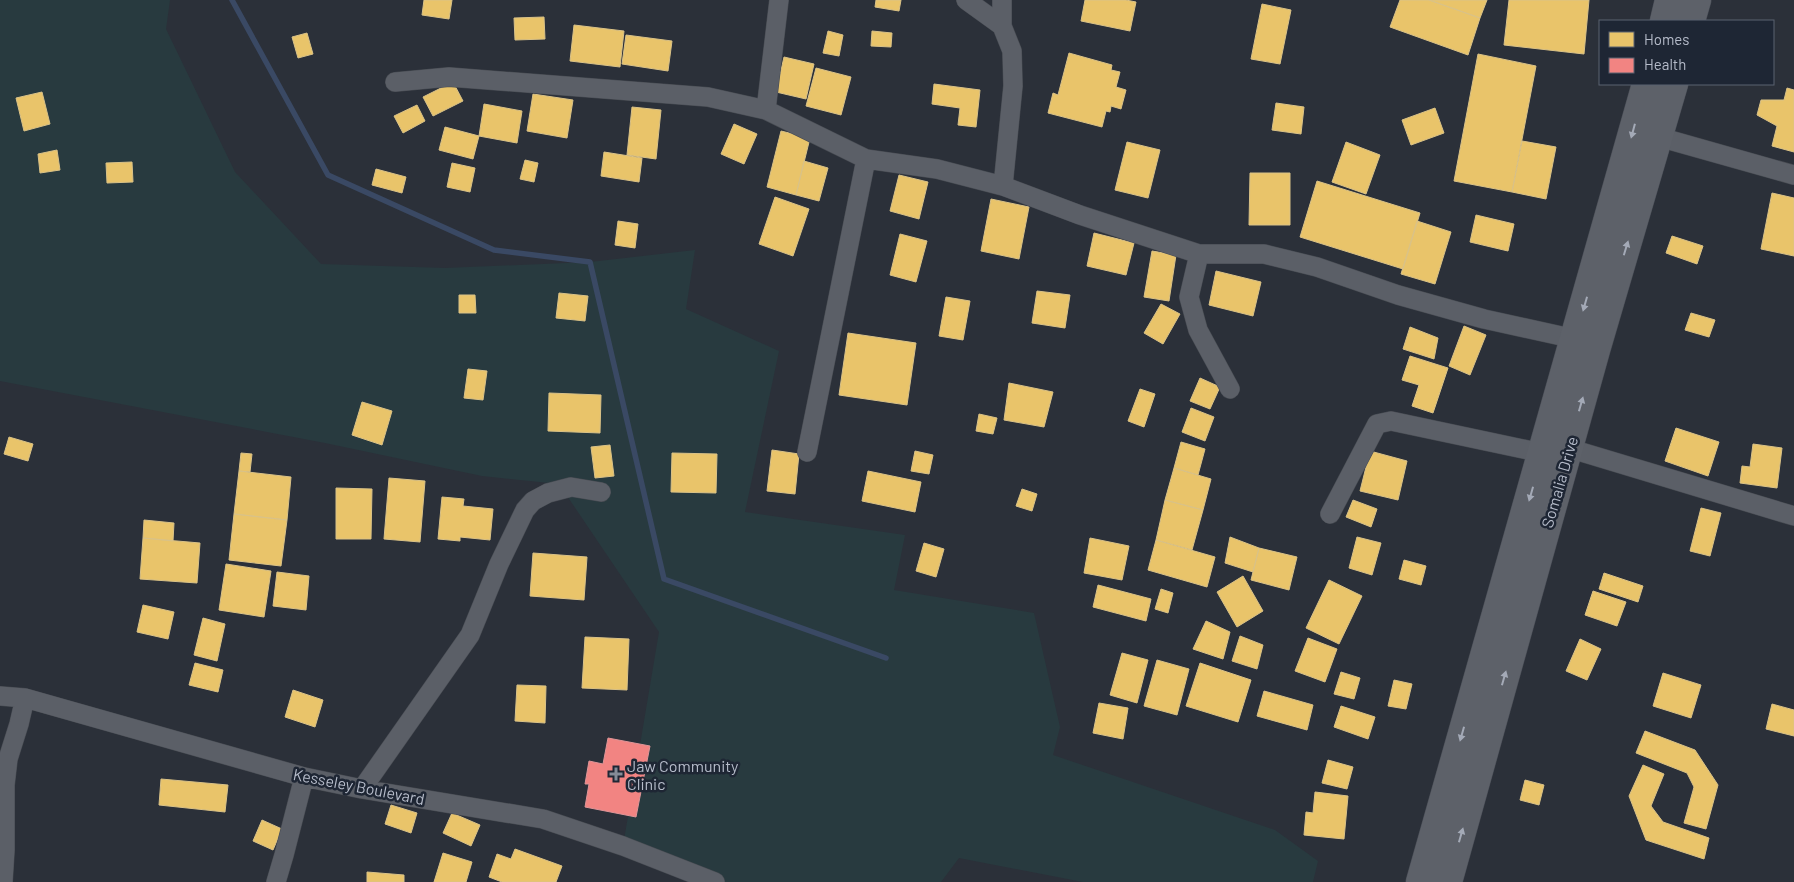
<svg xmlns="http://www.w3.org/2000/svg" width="1794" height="882" viewBox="0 0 1794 882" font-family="Barlow,sans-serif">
	<rect width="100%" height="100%" fill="#2b3039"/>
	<path fill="#283a3f" d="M 0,0 L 170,0 L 166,29 L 235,172 L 321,264 L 445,268 L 590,262 L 695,250 L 686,309 L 779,351 L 745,512 L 905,535 L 894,590 L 1034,613 L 1060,727 L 1053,755 L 1275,830 L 1318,861 L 1313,882 L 1083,882 L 959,858 L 941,882 L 715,882 L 623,846 L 659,632 L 559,484 L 482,476 L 325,443 L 0,381 Z"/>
	<path fill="#e9c46a" stroke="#dac287" d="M 424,0 L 452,0 L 449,19 L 422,15 Z
		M 876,0 L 901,0 L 899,11 L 875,7 Z
		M 1085,0 L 1126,0 L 1136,2 L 1130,31 L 1081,21 Z
		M 1400,0 L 1429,0 L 1480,18 L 1468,55 L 1390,27 Z
		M 1429,0 L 1487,0 L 1480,18 Z
		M 1509,0 L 1589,0 L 1584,54 L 1504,45 Z
		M 1262,4 L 1291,10 L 1280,64 L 1251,59 Z
		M 544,17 L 545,39 L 515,40 L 514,18 Z
		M 574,25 L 624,31 L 620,67 L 570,61 Z
		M 828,31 L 843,35 L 839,56 L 823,53 Z
		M 872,31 L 892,33 L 891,47 L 871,46 Z
		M 307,33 L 313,54 L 298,58 L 292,37 Z
		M 626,35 L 672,41 L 668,71 L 622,64 Z
		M 1069,53 L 1112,65 L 1111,70 L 1120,72 L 1116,87 L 1126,90 L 1121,109 L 1111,106 L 1110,112 L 1106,111 L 1102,127 L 1048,113 L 1053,93 L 1058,95 Z
		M 1478,54 L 1536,66 L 1512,192 L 1454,181 Z
		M 784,57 L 814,64 L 806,99 L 776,92 Z
		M 816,68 L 851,77 L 841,115 L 806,106 Z
		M 453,82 L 463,101 L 433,116 L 423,97 Z
		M 934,84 L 980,90 L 976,127 L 958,125 L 960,108 L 932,104 Z
		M 1787,88 L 1794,90 L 1794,152 L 1772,146 L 1777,126 L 1757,115 L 1761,100 L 1784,100 Z
		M 42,92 L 50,124 L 24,131 L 16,98 Z
		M 533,94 L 573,100 L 567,138 L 527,131 Z
		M 1276,103 L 1304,107 L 1301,134 L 1272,130 Z
		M 484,104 L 522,111 L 517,143 L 479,136 Z
		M 417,105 L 425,121 L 403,133 L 394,116 Z
		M 632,107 L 661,110 L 656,159 L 627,155 Z
		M 1435,108 L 1444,133 L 1411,145 L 1402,120 Z
		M 734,124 L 757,134 L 744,164 L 721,154 Z
		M 445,127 L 479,136 L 473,159 L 439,150 Z
		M 781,131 L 810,138 L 796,195 L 767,187 Z
		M 1522,141 L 1556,147 L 1546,199 L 1512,192 Z
		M 1127,142 L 1160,150 L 1148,198 L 1115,190 Z
		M 1346,142 L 1380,155 L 1366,194 L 1332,182 Z
		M 57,150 L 60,170 L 40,173 L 38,154 Z
		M 604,152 L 642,158 L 639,182 L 601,176 Z
		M 525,160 L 538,163 L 534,182 L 520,179 Z
		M 804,161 L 828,168 L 819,201 L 796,195 Z
		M 132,162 L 133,182 L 107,183 L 106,163 Z
		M 452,163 L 475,168 L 470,192 L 447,187 Z
		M 376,169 L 406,177 L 402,193 L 372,185 Z
		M 1250,173 L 1290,173 L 1290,225 L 1249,225 Z
		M 899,175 L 928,182 L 919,219 L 890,211 Z
		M 1317,181 L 1420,213 L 1403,269 L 1300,237 Z
		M 1772,193 L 1794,198 L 1794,256 L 1761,249 Z
		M 775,197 L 809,209 L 793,256 L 759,244 Z
		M 991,199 L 1029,207 L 1019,259 L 981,251 Z
		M 1476,215 L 1514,224 L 1508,251 L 1470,242 Z
		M 618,221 L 638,224 L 635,248 L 615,245 Z
		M 1417,221 L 1451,232 L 1435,284 L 1401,274 Z
		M 1094,233 L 1134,243 L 1126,275 L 1087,266 Z
		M 900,234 L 927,241 L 916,282 L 890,275 Z
		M 1672,236 L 1703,246 L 1697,264 L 1666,253 Z
		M 1152,251 L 1176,255 L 1169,301 L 1144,297 Z
		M 1216,271 L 1261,282 L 1253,316 L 1209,305 Z
		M 1037,291 L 1070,295 L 1065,328 L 1032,323 Z
		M 559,293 L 588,296 L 585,321 L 556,318 Z
		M 459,295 L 475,295 L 476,313 L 459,313 Z
		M 946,297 L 970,301 L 963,340 L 939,336 Z
		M 1161,304 L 1180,314 L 1163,344 L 1144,333 Z
		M 1691,313 L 1715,320 L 1709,337 L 1685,330 Z
		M 1464,326 L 1486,335 L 1470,375 L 1449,366 Z
		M 1410,327 L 1438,338 L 1434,359 L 1403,349 Z
		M 848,333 L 916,343 L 907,405 L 839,395 Z
		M 1410,356 L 1448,368 L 1433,413 L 1412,406 L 1419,385 L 1402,380 Z
		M 468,369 L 487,371 L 483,400 L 464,398 Z
		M 1200,378 L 1220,387 L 1210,409 L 1190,401 Z
		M 1009,383 L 1053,392 L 1044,427 L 1004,420 Z
		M 1140,389 L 1155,394 L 1144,427 L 1128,421 Z
		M 549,393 L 601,395 L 600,433 L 548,431 Z
		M 362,402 L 392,411 L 382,445 L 352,435 Z
		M 1191,408 L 1214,417 L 1205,441 L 1182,432 Z
		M 979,414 L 997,418 L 993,434 L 976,431 Z
		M 1676,428 L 1719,442 L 1708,476 L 1665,461 Z
		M 9,437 L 33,444 L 28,461 L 4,454 Z
		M 1181,442 L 1205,449 L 1198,475 L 1174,468 Z
		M 1753,444 L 1782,448 L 1777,488 L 1740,483 L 1742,466 L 1750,467 Z
		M 610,445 L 614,476 L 595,478 L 591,447 Z
		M 772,450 L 799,454 L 795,494 L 767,491 Z
		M 915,451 L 933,455 L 929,474 L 911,471 Z
		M 1370,451 L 1407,461 L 1398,500 L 1360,491 Z
		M 241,453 L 252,454 L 250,472 L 239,471 Z
		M 672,453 L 717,454 L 716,493 L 671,492 Z
		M 1174,468 L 1211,479 L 1203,510 L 1165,500 Z
		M 239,471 L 291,477 L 287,520 L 234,514 Z
		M 868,471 L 921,482 L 915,512 L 862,501 Z
		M 389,478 L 425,481 L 420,542 L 384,539 Z
		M 336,488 L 372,489 L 371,539 L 336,539 Z
		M 1022,489 L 1037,494 L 1032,511 L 1016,506 Z
		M 442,497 L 464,499 L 463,506 L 493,509 L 490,540 L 460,537 L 460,541 L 438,539 Z
		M 1165,500 L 1203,510 L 1192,550 L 1156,540 Z
		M 1353,500 L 1377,509 L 1371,527 L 1346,517 Z
		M 1701,508 L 1721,513 L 1710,556 L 1690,551 Z
		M 234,514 L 287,520 L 281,566 L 229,560 Z
		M 144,520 L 174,523 L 173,541 L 143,538 Z
		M 1230,537 L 1259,548 L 1253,572 L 1225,563 Z
		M 1357,537 L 1381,543 L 1372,575 L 1349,568 Z
		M 143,538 L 200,543 L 197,583 L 140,579 Z
		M 1090,538 L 1129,546 L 1122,580 L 1084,573 Z
		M 1156,540 L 1215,557 L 1207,587 L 1148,570 Z
		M 924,543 L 944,549 L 936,577 L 916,571 Z
		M 1259,548 L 1297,557 L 1289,590 L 1251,580 Z
		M 533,553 L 587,557 L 584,600 L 530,596 Z
		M 1404,560 L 1426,566 L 1421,585 L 1399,579 Z
		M 226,564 L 271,571 L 264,617 L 219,610 Z
		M 277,572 L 309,576 L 306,610 L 273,606 Z
		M 1604,573 L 1643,586 L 1638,602 L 1599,589 Z
		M 1243,576 L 1263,611 L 1237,627 L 1217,592 Z
		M 1329,580 L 1362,596 L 1339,644 L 1306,628 Z
		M 1098,585 L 1151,599 L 1146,621 L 1093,607 Z
		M 1161,589 L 1173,593 L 1168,613 L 1155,609 Z
		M 1593,591 L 1626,602 L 1617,626 L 1585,615 Z
		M 143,605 L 174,612 L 168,639 L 137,632 Z
		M 203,618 L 225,624 L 217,661 L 194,655 Z
		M 1206,621 L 1230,632 L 1223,659 L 1193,649 Z
		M 1240,636 L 1263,645 L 1257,669 L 1232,661 Z
		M 585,637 L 629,639 L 627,690 L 582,688 Z
		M 1308,638 L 1337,649 L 1325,682 L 1295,671 Z
		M 1580,639 L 1601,649 L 1587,680 L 1566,671 Z
		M 1122,653 L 1148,660 L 1137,703 L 1110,695 Z
		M 1157,660 L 1189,669 L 1177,715 L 1144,706 Z
		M 195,663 L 223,670 L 218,692 L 189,685 Z
		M 1200,663 L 1251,680 L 1238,722 L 1186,706 Z
		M 1341,672 L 1360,678 L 1354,699 L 1334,694 Z
		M 1663,673 L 1701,685 L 1691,718 L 1653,706 Z
		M 1394,680 L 1412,684 L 1406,709 L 1388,706 Z
		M 517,685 L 546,686 L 545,723 L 515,721 Z
		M 293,690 L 323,700 L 315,727 L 285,717 Z
		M 1264,691 L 1313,705 L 1307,730 L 1257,716 Z
		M 1099,703 L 1128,708 L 1123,739 L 1093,733 Z
		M 1772,704 L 1794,710 L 1794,736 L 1766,729 Z
		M 1341,706 L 1375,717 L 1368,739 L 1334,727 Z
		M 1645,731 L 1695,750 L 1718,785 L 1706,829 L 1684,823 L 1694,787 L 1687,773 L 1636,753 Z
		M 1328,760 L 1353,767 L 1347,789 L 1322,783 Z
		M 1643,765 L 1664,774 L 1651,806 L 1663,822 L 1709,838 L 1704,859 L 1646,840 L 1629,796 Z
		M 161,779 L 228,785 L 225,812 L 159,805 Z
		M 1525,780 L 1544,785 L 1539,805 L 1520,800 Z
		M 1315,792 L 1348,796 L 1344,839 L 1304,835 L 1306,812 L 1313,813 Z
		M 391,805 L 417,813 L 411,833 L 385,824 Z
		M 452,813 L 480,825 L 471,846 L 443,833 Z
		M 262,820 L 282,829 L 273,850 L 253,841 Z
		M 515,849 L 562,866 L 556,882 L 502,882 L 489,877 L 497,854 L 511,859 Z
		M 443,853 L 472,862 L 466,882 L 434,882 Z
		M 367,872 L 404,875 L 404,882 L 367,882 Z"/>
	<path fill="#f28482" stroke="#e09598" d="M 608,738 L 650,746 L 636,817 L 585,807 L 589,784 L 585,784 L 589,761 L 603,764 Z"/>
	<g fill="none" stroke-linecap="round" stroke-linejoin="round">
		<path stroke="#3a4964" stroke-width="5.5" d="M 232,0 L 328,175 L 494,250 L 590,262 L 664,579 L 886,658"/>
		<g stroke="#474b52" stroke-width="20">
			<path id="minor" d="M 966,0 L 1002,26
				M 1002,0 L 1002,26 L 1012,51 L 1013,86 L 1003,186
				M 395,82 L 449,77 L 708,97 L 766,110 L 866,159 L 937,169 L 1003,186 L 1080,215 L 1199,254 L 1264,254 L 1317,267 L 1398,295 L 1484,319 L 1575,339
				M 766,110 L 779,0
				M 1659,137 L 1794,175
				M 1199,254 L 1189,297 L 1198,330 L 1230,389
				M 1568,448 L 1794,516
				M 807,452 L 866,159
				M 1330,514 L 1377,424 L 1391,421 L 1542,453
				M 0,696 L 25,698 L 304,777 L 362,789 L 543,819 L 623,846 L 715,882
				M 362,789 L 470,635 L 499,564 L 525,510 L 533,501 L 548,493 L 571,487 L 601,492
				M 3,882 L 5,850 L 5,785 L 8,759 L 19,724 L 25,698
				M 276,882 L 284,855 L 304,777"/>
		</g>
		<g stroke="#494d56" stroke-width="29">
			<path id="primary" d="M 1664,21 L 1669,0
				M 1691,21 L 1697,0
				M 1420,882 L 1646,84
				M 1448,882 L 1596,350 L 1674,84"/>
		</g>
		<use href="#minor" stroke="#5b5f67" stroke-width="19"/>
		<use href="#primary" stroke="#5d6169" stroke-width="28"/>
	</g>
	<defs><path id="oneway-solid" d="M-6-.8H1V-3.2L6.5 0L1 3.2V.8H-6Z" transform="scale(1.25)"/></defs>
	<g fill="#a4aab7">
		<use href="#oneway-solid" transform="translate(1633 131) rotate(105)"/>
		<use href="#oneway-solid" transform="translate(1626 248) rotate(-73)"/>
		<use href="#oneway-solid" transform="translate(1585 304) rotate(106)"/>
		<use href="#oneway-solid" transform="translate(1581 404) rotate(-74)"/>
		<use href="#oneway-solid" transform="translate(1531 494) rotate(106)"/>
		<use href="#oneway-solid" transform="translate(1504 678) rotate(-74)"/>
		<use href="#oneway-solid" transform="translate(1462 734) rotate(106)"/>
		<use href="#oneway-solid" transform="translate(1461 835) rotate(-74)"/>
	</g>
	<path fill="#858b97" stroke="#1e2634" stroke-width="2" d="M613.5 766.5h5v5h5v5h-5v5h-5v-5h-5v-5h5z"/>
	<g text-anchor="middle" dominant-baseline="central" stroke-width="5" stroke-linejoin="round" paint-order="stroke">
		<g font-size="16" fill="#b6bcca" stroke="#1e2634">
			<text transform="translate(1559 482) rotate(-74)">Somalia Drive</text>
			<text transform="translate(359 786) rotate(11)">Kesseley Boulevard</text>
		</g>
		<g font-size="16" fill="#b6bcca" stroke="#1e2634" text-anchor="start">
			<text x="627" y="765">Jaw Community<tspan x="627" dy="18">Clinic</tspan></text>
		</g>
	</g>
	<rect x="1599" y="20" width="175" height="65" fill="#1e2634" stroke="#5b6270"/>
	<rect x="1609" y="32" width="25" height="15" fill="#e9c46a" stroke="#5b6270"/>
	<text x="1644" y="45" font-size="15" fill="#b6bcca">Homes</text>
	<rect x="1609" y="58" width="25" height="15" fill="#f28482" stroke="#5b6270"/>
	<text x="1644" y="70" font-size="15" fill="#b6bcca">Health</text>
</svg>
